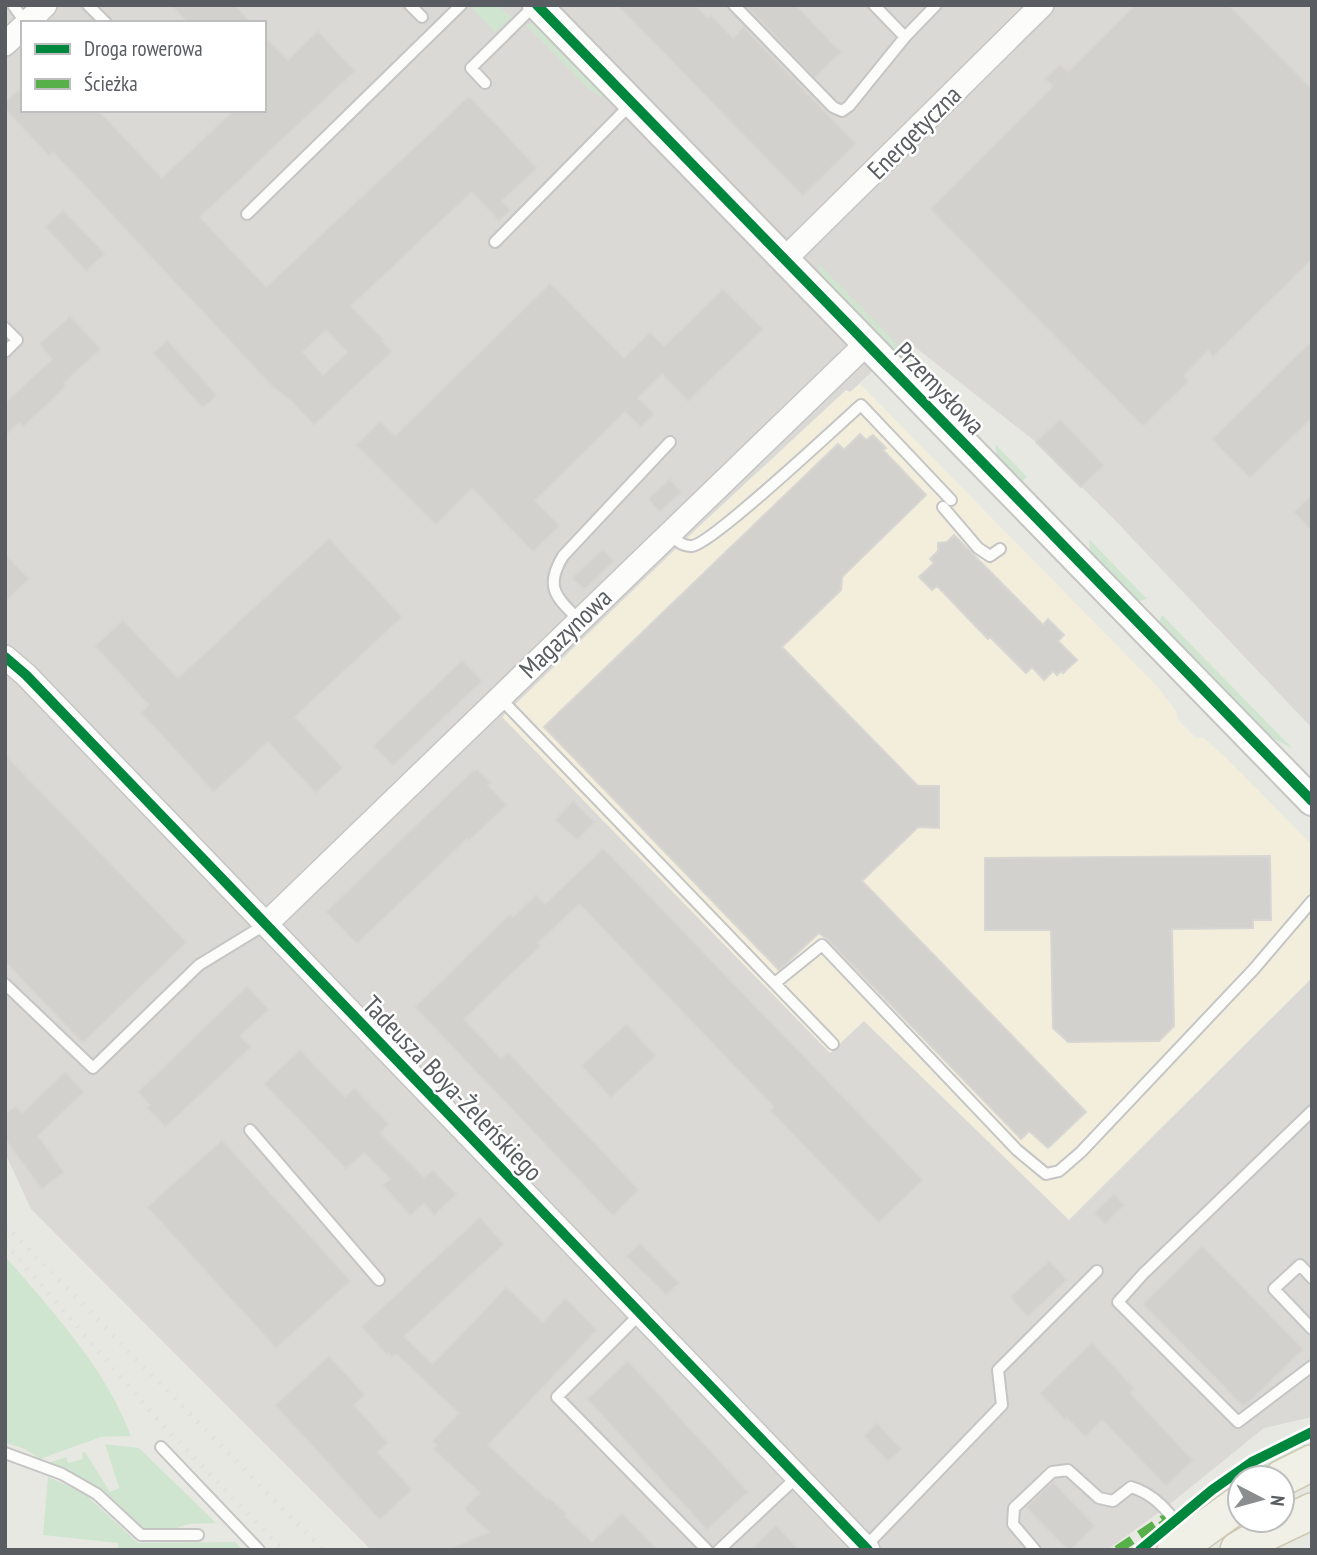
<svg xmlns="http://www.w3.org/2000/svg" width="1317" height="1555" viewBox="0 0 1317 1555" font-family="'PT Sans Narrow',sans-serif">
	<rect width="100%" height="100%" fill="#e8e8e3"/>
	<path fill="#f2eedb" d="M 860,384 L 1157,686 L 1176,711 L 1178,720 L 1196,738 L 1204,738 L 1225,757 L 1312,845 L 1312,978 L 1069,1220 L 864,1022 L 830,1053 L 502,717 L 693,532 L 846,389 L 850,392 Z"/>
	<path fill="#dad9d6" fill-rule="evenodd" d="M 5,5 L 1312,5 L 1312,728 L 1108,513 L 1036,442 L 906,340 L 850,392 L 846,390 L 693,532 L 502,717 L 830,1053 L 864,1021 L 1069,1220 L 1312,978 L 1312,1417 L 1264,1428 L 1165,1508 L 1107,1550 L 371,1550 L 31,1209 L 5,1153 ZM 23,23 L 264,23 L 264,110 L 23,110 Z"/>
	<path fill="#d0e5cf" d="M 475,5 L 496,5 L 512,17 L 495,32 L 472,8 Z
		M 531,23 L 537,25 L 611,102 L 589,89 L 526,25 Z
		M 816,261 L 979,429 L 965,425 L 824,280 Z
		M 995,444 L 1027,477 L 1021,482 L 997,457 Z
		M 1089,539 L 1147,599 L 1138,601 L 1094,557 L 1090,549 Z
		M 1162,615 L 1292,748 L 1271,737 L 1159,622 Z
		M 5,1256 C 52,1311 106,1368 131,1436 L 101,1437 L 40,1459 L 25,1449 L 5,1442 Z
		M 1309,1439 L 1301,1452 L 1257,1478 L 1240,1478 L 1240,1489 L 1188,1520 L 1185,1519 L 1250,1470 Z
		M 105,1444 L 139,1448 L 216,1523 L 189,1524 L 179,1527 L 173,1532 L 150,1532 L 138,1527 L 46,1464 L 66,1457 L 68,1463 L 83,1459 L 82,1453 L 85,1452 L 110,1492 L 119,1488 Z
		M 48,1477 L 84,1493 L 138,1543 L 235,1542 L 243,1550 L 118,1550 L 118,1543 L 43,1535 Z"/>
	<path fill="#d2d1ce" stroke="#d8d6d2" stroke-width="2" fill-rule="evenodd" d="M 171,5 L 235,5 L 252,23 L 188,23 Z
		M 617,5 L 695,5 L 708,18 L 711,15 L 733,38 L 744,27 L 856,144 L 803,196 Z
		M 745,5 L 796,5 L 841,52 L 815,78 Z
		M 1135,5 L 1229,5 L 1312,89 L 1312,259 L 1213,357 L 1208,351 L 1184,375 L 1189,381 L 1143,426 L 930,209 L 1053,86 L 1045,79 L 1060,64 L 1068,72 Z
		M 318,31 L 355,71 L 200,217 L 266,287 L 469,96 L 537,168 L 502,201 L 511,210 L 499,221 L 472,192 L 351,306 L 383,339 L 382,341 L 392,352 L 314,425 L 291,401 L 273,387 L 53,152 L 49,156 L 5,109 L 5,102 L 23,86 L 23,110 L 98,110 L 162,178 L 234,110 L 264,110 L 264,36 L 288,60 ZM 326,330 L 347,352 L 323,375 L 303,352 Z
		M 63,210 L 105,254 L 86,271 L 45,227 Z
		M 550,283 L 624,358 L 650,332 L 664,346 L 723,289 L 763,329 L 688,401 L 662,374 L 638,398 L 654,414 L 641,427 L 625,412 L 535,501 L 560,526 L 533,552 L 472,488 L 436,525 L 356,445 L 380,421 L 395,436 Z
		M 70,316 L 101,349 L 64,383 L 66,386 L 23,427 L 19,423 L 5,436 L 5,403 L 52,359 L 39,344 Z
		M 167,340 L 217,395 L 203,408 L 153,353 Z
		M 1312,341 L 1312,418 L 1250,478 L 1212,439 Z
		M 1060,419 L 1104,465 L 1081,487 L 1036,442 Z
		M 860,434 L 866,440 L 873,435 L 886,448 L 883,450 L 926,495 L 842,577 L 841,590 L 782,647 L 918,786 L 939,786 L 939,828 L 918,827 L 862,881 L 1086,1112 L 1048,1148 L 1029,1131 L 1021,1139 L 828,940 L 819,933 L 779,970 L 544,727 L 838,444 L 844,450 Z
		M 670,479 L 681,492 L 660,512 L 648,499 Z
		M 1312,495 L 1312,531 L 1294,512 Z
		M 954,535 L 1043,625 L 1048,619 L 1064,635 L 1058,641 L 1077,660 L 1063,673 L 1061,671 L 1057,675 L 1053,671 L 1044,680 L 1032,667 L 1026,673 L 990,637 L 988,639 L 937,586 L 932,590 L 919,577 L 934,563 L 930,559 L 938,551 L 938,543 L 947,542 Z
		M 329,538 L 402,617 L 295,717 L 343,768 L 316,793 L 268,742 L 214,792 L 141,713 L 149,705 L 95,646 L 123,620 L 178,678 Z
		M 603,549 L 614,561 L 584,590 L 572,578 Z
		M 5,554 L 29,579 L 5,602 Z
		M 462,660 L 482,681 L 393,766 L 373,746 Z
		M 5,755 L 187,942 L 83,1043 L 5,962 Z
		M 477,769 L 491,783 L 488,785 L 507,805 L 469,841 L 467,839 L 357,944 L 326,912 L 473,770 L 474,771 Z
		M 573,801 L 595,822 L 577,840 L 555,820 Z
		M 603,848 L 923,1180 L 879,1223 L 770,1111 L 774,1107 L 579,904 L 538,943 L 541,946 L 464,1019 L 501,1059 L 508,1052 L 639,1190 L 613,1216 L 415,1007 L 510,914 L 513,917 L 536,895 L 545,904 Z
		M 1270,856 L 1271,920 L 1253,920 L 1253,928 L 1172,929 L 1174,1026 L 1159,1041 L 1068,1042 L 1053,1028 L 1051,930 L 985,930 L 985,858 Z
		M 247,986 L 269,1010 L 240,1036 L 251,1047 L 166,1127 L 147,1108 L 150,1105 L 138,1092 Z
		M 626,1024 L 656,1056 L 611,1098 L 581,1066 Z
		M 300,1050 L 345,1097 L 354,1088 L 389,1124 L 380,1133 L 424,1177 L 433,1170 L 457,1194 L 434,1215 L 424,1203 L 410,1216 L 383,1185 L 390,1179 L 364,1153 L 346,1169 L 264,1084 Z
		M 65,1072 L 84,1092 L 38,1136 L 64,1172 L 42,1189 L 5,1139 L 5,1113 L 16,1106 L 22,1113 Z
		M 222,1140 L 351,1281 L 276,1348 L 147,1207 Z
		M 1114,1194 L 1124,1205 L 1105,1224 L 1094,1213 Z
		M 480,1217 L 504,1244 L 404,1337 L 433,1364 L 506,1287 L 543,1322 L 565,1298 L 597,1330 L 488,1445 L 547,1499 L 548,1497 L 567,1514 L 565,1516 L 592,1542 L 622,1513 L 658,1550 L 448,1550 L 489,1532 L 464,1509 L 480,1493 L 433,1449 L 437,1445 L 432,1441 L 459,1413 L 396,1354 L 392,1357 L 389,1353 L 387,1355 L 361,1327 Z
		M 640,1243 L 679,1283 L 666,1295 L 626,1256 Z
		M 1202,1246 L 1303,1349 L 1244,1407 L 1143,1304 Z
		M 1049,1261 L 1067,1280 L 1028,1317 L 1010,1297 Z
		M 1092,1342 L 1134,1389 L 1130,1393 L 1193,1460 L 1166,1486 L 1102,1420 L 1085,1437 L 1067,1418 L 1065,1420 L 1040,1393 Z
		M 329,1356 L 365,1395 L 354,1405 L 388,1443 L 378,1452 L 412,1490 L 380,1520 L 275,1405 Z
		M 628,1361 L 748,1492 L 707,1530 L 587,1399 Z
		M 877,1423 L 902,1449 L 888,1462 L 864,1436 Z
		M 1053,1482 L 1095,1526 L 1071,1550 L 1068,1550 L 1026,1507 Z
		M 775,1526 L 777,1526 L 799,1550 L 751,1550 Z"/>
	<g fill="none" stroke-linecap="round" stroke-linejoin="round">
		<g stroke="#c5c5c5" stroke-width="14">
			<path id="service" d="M 13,5 L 26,23
				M 88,5 L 106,23
				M 410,5 L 422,17
				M 734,5 L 833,107 L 842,111 L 849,106 L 905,37 L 936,5
				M 874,5 L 905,37
				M 485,83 L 471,68 L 535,5
				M 247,214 L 461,5
				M 495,242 L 632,103
				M 5,328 L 17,340 L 5,352
				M 943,507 L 978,548 L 990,556 L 1000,549
				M 669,534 C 675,540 683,547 692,546 C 712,544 836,427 861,405 L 951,500
				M 579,620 C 556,597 544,587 563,556 L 670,442
				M 499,697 L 833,1044
				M 775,983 L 822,945 L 1017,1150 L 1046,1174 L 1059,1171 L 1081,1152 L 1254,969 L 1312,901
				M 5,984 L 93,1068 L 199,965 L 266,924
				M 1312,1111 L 1143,1274 L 1118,1302 L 1238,1422 L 1312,1366
				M 250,1130 L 379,1280
				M 1312,1278 L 1300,1265 L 1274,1289 L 1312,1329
				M 640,1314 L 557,1397 L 707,1550
				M 161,1447 L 259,1550
				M 5,1453 L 62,1474 L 97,1494 L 141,1535 L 198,1535
				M 865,1547 L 1002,1405 L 998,1370 L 1097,1271
				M 719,1550 L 797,1477
				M 1035,1550 L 1013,1524 L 1014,1508 L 1052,1472 L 1068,1470 L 1099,1498 L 1113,1501 L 1131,1487 C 1156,1494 1171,1515 1187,1536"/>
		</g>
		<g stroke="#c5c5c5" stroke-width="26">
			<path id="minor" d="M 27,23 L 45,5
				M 5,44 L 23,27
				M 785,259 L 1042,5
				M 5,657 L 26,675 L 868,1550
				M 266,924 L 866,344"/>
		</g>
		<g stroke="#c5c5c5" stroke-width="32">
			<path id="tertiary" d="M 537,5 L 1312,801"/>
		</g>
		<g stroke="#cfc8b2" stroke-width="38">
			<path id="primary" d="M 1282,1478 L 1312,1463
				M 1175,1550 L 1240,1503
				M 1238,1550 L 1268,1532 L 1312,1511"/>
		</g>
		<use href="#service" stroke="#fcfcfb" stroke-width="10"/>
		<use href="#minor" stroke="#fcfcfb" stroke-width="23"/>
		<use href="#tertiary" stroke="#fcfcfb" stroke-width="28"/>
		<use href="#primary" stroke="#f0f0e6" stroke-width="35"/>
		<path stroke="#e1e1e0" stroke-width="5" stroke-dasharray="2 9" stroke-linecap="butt" d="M 5,1225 L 323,1550
			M 5,1243 L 158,1420 L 283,1550"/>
		<path stroke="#58b04a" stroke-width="9" stroke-dasharray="18 9" stroke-linecap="butt" d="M 1117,1550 L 1162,1520 L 1167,1527"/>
		<g stroke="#fff" stroke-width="15">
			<path id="cycleway" d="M 537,5 L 1312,801
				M 5,657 L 26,675 L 868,1550
				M 1140,1550 L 1212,1490 L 1252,1462 L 1312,1432"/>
		</g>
		<use href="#cycleway" stroke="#00873e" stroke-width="10"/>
	</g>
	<g text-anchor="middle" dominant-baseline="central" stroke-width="5" stroke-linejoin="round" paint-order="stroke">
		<g font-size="26" fill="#595c60" stroke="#fff">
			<text transform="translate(914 132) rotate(-45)">Energetyczna</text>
			<text transform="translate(940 388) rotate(46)">Przemysłowa</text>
			<text transform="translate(565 633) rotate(-44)">Magazynowa</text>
			<text transform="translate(453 1088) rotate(46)">Tadeusza Boya-Żeleńskiego</text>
		</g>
	</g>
	<rect width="1317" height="1555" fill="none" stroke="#595c60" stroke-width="14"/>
	<rect x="21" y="21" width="245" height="91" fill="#ffffff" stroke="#bdbebf" stroke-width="2"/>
	<rect x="35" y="44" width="35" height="10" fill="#00873e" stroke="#bdbebf" stroke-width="2"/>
	<text x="84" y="56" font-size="21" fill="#595c60">Droga rowerowa</text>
	<rect x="35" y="79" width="35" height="10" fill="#58b04a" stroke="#bdbebf" stroke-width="2"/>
	<text x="84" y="91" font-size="21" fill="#595c60">Ścieżka</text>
	<g transform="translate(1261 1499) rotate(96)"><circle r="33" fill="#ffffff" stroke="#bdbebf" stroke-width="2"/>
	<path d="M0-5L12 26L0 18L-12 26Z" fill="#8b8d8e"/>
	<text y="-10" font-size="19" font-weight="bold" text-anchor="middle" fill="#595c60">N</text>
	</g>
</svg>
